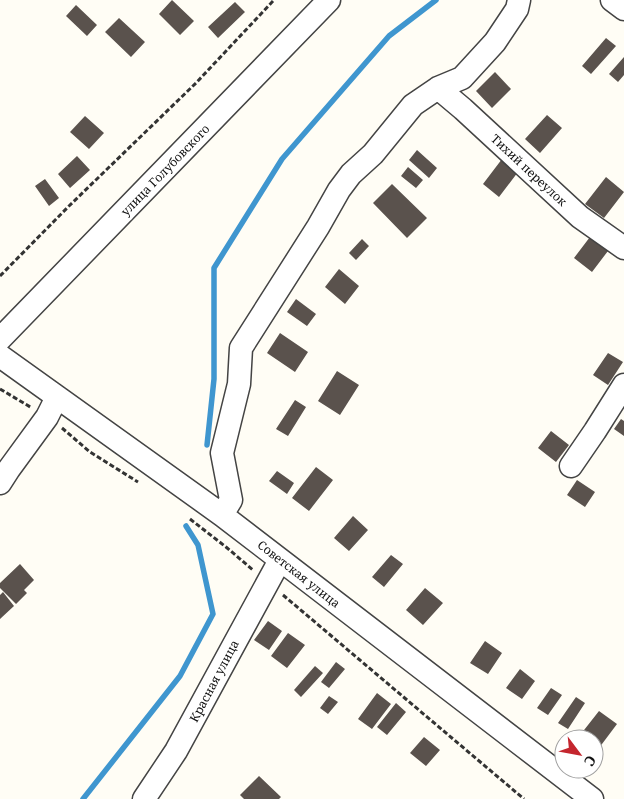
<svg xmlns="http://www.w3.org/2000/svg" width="624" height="799" viewBox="0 0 624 799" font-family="'Noto Serif',serif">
	<rect width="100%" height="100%" fill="#fffdf5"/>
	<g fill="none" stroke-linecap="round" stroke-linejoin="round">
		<path stroke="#3f96cf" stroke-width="5.5" d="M 207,445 L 214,379 L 214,268 L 282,159 L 389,36 L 436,0
			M 83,799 L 180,676 L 213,614 L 198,545 L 186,526"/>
	</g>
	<path fill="#5a524d" d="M 172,0 L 194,21 L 180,35 L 159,14 Z
		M 235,2 L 245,12 L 218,38 L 208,27 Z
		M 76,5 L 97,25 L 87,36 L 66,16 Z
		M 119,18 L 145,42 L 131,57 L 105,32 Z
		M 606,38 L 616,46 L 591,74 L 582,66 Z
		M 624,57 L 624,75 L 618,82 L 609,74 Z
		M 495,72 L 511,89 L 492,108 L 476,91 Z
		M 547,115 L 562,128 L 540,153 L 525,139 Z
		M 85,116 L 104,133 L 89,149 L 70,132 Z
		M 417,150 L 437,168 L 429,178 L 409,160 Z
		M 77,156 L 90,170 L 70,188 L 58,174 Z
		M 502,159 L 518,172 L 499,197 L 483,184 Z
		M 408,167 L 423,180 L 416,188 L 401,176 Z
		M 606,177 L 624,192 L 604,218 L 585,204 Z
		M 45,179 L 59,198 L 49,206 L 35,186 Z
		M 392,184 L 427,218 L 407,238 L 373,203 Z
		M 593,233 L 611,247 L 592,272 L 574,258 Z
		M 362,239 L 369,246 L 356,260 L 349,253 Z
		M 339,269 L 359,286 L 345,304 L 325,287 Z
		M 296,299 L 316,314 L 307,326 L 287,312 Z
		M 280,333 L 308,352 L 295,372 L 267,353 Z
		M 608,353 L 623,362 L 608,385 L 593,375 Z
		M 337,371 L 359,385 L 340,415 L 318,401 Z
		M 295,400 L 306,407 L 288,436 L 276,429 Z
		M 621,419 L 624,421 L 624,436 L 614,429 Z
		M 551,431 L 569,445 L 556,462 L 538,448 Z
		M 316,467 L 333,480 L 309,511 L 292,498 Z
		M 277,471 L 294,483 L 287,494 L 269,481 Z
		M 577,480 L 595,492 L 585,507 L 567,495 Z
		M 353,516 L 368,530 L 349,551 L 334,538 Z
		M 391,555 L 403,564 L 384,587 L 372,577 Z
		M 20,564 L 34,580 L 24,590 L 27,593 L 16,604 L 0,588 L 0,583 Z
		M 425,588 L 443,603 L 423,625 L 406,610 Z
		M 3,592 L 14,606 L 0,619 L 0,595 Z
		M 268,621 L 282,631 L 269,650 L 254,640 Z
		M 288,633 L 305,645 L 287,668 L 271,656 Z
		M 485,641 L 502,653 L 488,674 L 470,663 Z
		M 336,662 L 345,669 L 329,688 L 321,682 Z
		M 315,666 L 323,673 L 301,697 L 294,690 Z
		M 520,669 L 535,681 L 522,699 L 506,688 Z
		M 551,688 L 562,695 L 548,715 L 537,708 Z
		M 377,693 L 391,704 L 372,729 L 358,719 Z
		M 329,696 L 338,702 L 328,714 L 320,708 Z
		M 576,697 L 585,703 L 568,729 L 558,723 Z
		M 396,703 L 406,712 L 387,735 L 377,727 Z
		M 599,711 L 617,724 L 596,752 L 594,751 L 594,739 L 577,739 Z
		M 424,737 L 440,750 L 426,766 L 410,753 Z
		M 259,776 L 281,797 L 279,799 L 244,799 L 240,795 Z"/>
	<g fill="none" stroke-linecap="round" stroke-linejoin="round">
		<g stroke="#444" stroke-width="25">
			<path id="minor" d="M 612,0 L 624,9
				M 438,88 L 463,109 L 580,217 L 624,248
				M 0,339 L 329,0
				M 0,356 L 222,515 L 592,799
				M 571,466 L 595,431 L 624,385
				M 0,483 L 9,469 L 47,417 L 57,397
				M 222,515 L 231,500 L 222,453 L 239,384 L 241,348 L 318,227 L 339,190 L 351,174 L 373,154 L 413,105 L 438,88 L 462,78 L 495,42 L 517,9 L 519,0
				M 144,799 L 176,751 L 280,560"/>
		</g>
		<path stroke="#333" stroke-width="3" stroke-dasharray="5 2.5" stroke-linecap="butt" d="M 0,276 L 69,206 L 196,83 L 274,0
			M 0,389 L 32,408
			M 62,428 L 90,452 L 138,482
			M 190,519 L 226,547 L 253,570
			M 283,595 L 524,799"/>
		<use href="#minor" stroke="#fff" stroke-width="22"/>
	</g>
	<g text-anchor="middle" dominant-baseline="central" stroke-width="5" stroke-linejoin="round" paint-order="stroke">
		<g font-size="12" fill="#111" stroke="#fff">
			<text transform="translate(165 170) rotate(-46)">улица Голубовского</text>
			<text transform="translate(529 170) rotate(43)">Тихий переулок</text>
			<text transform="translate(299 574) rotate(38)">Советская улица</text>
			<text transform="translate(214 681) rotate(-62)">Красная улица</text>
		</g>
	</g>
	<g transform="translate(579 754) rotate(122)"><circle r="24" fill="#ffffff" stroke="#a0a0a0"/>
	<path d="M0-4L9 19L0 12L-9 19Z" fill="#c4262e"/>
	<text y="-8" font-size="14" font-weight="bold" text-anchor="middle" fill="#111111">С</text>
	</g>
</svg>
